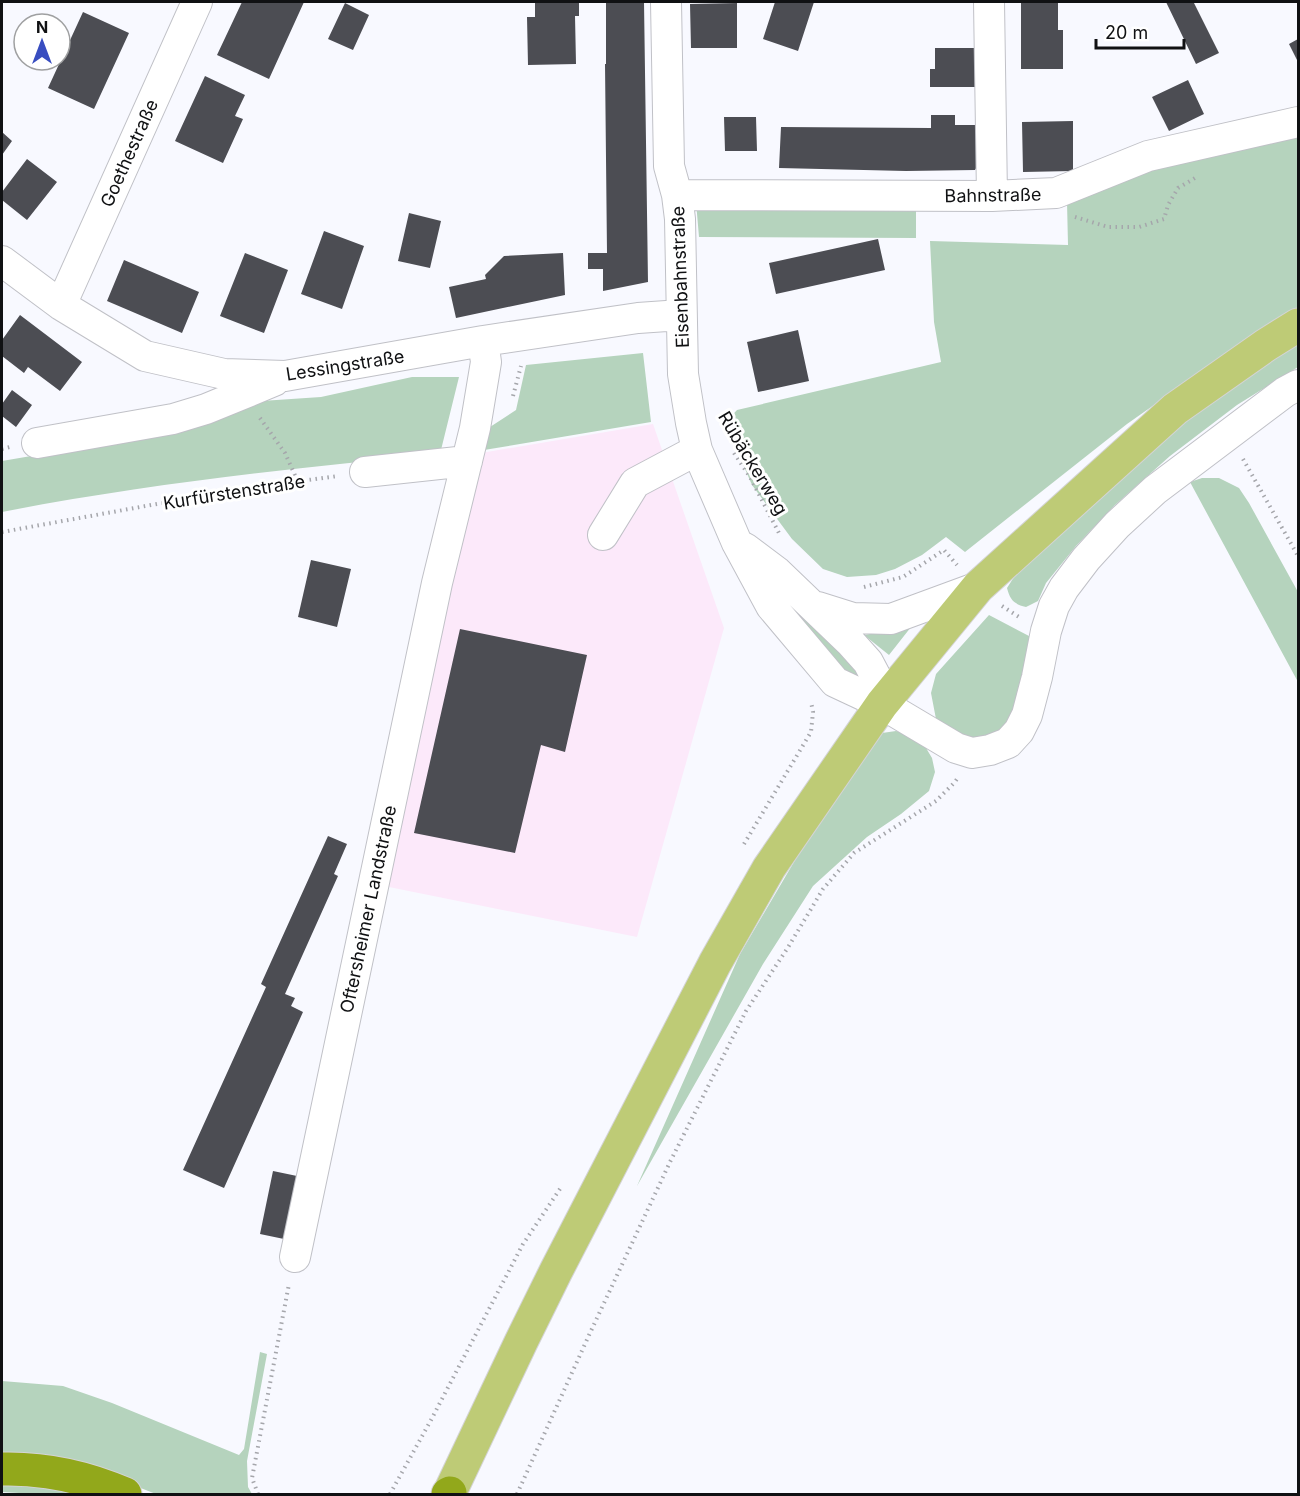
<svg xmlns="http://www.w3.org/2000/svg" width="1300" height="1496" viewBox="0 0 1300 1496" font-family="Inter,sans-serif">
	<rect width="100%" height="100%" fill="#f8f9ff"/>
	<path fill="#fce9fa" d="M 653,424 L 724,628 L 637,937 L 384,886 L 481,453 Z"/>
	<path fill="#b5d3bd" d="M 1298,110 L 1298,310 L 1218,360 L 1127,424 L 965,552 L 946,537 L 922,555 L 895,569 L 876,575 L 847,577 L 823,569 L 792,539 L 752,485 L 725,423 L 737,410 L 941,362 L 934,322 L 930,241 L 1068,245 L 1067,202 Z
		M 696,202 L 916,208 L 916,238 L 699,237 Z
		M 1298,345 L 1298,367 L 1237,405 L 1170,456 L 1115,505 L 1076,546 L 1046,583 L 1038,601 L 1026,607 C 1014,604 1010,600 1007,588 L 1014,577 L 1049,537 L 1192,415 L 1279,356 Z
		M 643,353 L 651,422 L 484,450 L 490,427 L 516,410 L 526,365 Z
		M 412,377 L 459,377 L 440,454 C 293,468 146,484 2,512 L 2,461 L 189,429 L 230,403 L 321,397 Z
		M 1202,478 L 1219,478 L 1239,488 L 1249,503 L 1298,592 L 1298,682 L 1190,482 Z
		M 989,615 L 1029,636 L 1029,651 L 1013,723 L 993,739 L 971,742 L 936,719 L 931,693 L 936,674 Z
		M 799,616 L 817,628 L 859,672 L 861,683 L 850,680 L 812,637 Z
		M 911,627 L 889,655 L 864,635 Z
		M 896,731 L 912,736 L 923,743 L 932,758 L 935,772 L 929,791 L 901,814 L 867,837 L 813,886 L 763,964 L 637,1186 L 740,954 L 818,821 L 882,733 Z
		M 260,1352 L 267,1354 L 247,1461 L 248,1487 L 252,1494 L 156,1494 L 138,1487 L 2,1456 L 2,1381 L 63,1386 L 112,1403 L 239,1455 L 244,1449 Z
		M 2,1478 L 97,1494 L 36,1494 L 2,1492 Z"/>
	<path fill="#4c4d53" d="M 242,2 L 304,2 L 269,79 L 217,55 Z
		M 535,2 L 579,2 L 579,16 L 575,16 L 576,64 L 528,65 L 527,17 L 535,17 Z
		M 606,2 L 644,2 L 648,282 L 603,291 L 603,269 L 588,269 L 588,253 L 607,253 L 605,64 L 606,64 Z
		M 775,2 L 814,2 L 798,51 L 763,39 Z
		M 1021,2 L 1058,2 L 1058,30 L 1063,30 L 1063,69 L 1021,69 Z
		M 1166,2 L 1198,2 L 1194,3 L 1219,53 L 1196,64 Z
		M 345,3 L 369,15 L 353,50 L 328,39 Z
		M 737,3 L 737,48 L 691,48 L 690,4 Z
		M 83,12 L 129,33 L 94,109 L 48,88 Z
		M 1298,39 L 1298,62 L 1289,44 Z
		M 935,48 L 977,48 L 977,87 L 930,87 L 930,69 L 935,69 Z
		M 205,76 L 245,95 L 235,116 L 243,119 L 223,163 L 175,141 Z
		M 1188,80 L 1204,114 L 1169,131 L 1152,97 Z
		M 931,115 L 955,115 L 955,125 L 979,125 L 979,163 L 975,170 L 906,171 L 779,168 L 781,127 L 931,128 Z
		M 724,117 L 756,117 L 757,151 L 725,151 Z
		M 1073,121 L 1073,171 L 1023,172 L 1022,122 Z
		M 2,132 L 12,141 L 2,155 Z
		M 27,159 L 57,182 L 27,220 L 2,200 L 2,192 Z
		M 409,213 L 441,221 L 430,268 L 398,261 Z
		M 324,231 L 364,246 L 342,309 L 301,294 Z
		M 878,239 L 885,270 L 776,294 L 769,263 Z
		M 245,253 L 288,270 L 264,333 L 220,316 Z
		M 563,253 L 565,295 L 456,318 L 449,287 L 486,279 L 485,275 L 504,256 Z
		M 124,260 L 199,292 L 182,333 L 107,301 Z
		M 20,315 L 82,362 L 60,391 L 28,367 L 24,373 L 2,356 L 2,340 Z
		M 798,330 L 809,381 L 758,392 L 747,342 Z
		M 12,390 L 32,405 L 16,427 L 2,416 L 2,404 Z
		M 311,560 L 351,569 L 337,627 L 298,617 Z
		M 460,629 L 587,655 L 565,752 L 541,745 L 515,853 L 414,833 Z
		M 328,836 L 347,844 L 334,874 L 338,876 L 285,994 L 295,998 L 291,1006 L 303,1012 L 224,1188 L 183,1170 L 266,987 L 261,984 Z
		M 273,1171 L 297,1176 L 284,1239 L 260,1234 Z"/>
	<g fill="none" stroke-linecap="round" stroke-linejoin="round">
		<g stroke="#c0c1c7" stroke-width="32">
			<path id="minor" d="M 666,2 L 669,166 L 677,195 L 680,219 L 683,374 L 691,423 L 697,450 L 737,543 L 771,606 L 835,682 L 882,704 L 956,748 L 972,753 L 990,750 L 1008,743 L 1019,731 L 1027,715 L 1037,677 L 1046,631 L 1054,606 L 1064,588 L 1086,559 L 1117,525 L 1155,490 L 1285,392 L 1298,385
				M 989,2 L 992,196
				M 677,195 L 992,196 L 1056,193 L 1148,156 L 1298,122
				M 2,261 L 61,305 L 145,356 L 224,374 L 285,376 L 483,341 L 638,318 L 681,315
				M 61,305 L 197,2
				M 37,443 L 173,419 L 206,409 L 274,381
				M 365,472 L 467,461
				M 603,535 L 635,483 L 697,450
				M 745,548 L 777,572 L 851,643 L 868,662 L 878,681 L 882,704
				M 818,607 L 853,618 L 891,619 L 978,587
				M 295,1257 L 437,583 L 475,428 L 486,362 L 483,341"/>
		</g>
		<g stroke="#d4d4d5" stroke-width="35">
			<path id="major" d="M 449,1494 L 521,1342 L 556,1271 L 715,963 L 769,868 L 882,704 L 978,587 L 1175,409 L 1266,345 L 1298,325"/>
		</g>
		<g stroke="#d4d4d5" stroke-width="35">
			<path id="highway" d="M 2,1469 C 44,1468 86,1477 125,1494
				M 448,1494 L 450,1493"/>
		</g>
		<path stroke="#a5a6ab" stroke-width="4" stroke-dasharray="1.5 4.5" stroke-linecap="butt" d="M 1075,217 L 1108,227 L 1139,227 L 1164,219 L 1168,205 L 1178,188 L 1195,178
			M 513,396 L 521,366
			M 260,418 L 285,453 L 298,482
			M 2,449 L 10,447
			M 734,453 L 750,477 L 780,535
			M 1243,459 L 1298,556
			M 2,532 L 234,490 L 338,476
			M 864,587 L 903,577 L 944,550 L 957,565
			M 1002,606 L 1019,617
			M 744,844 L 811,732 L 813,712 L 811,702
			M 258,1494 L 252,1478 L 289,1284
			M 390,1494 L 431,1420 L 523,1244 L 562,1186
			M 517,1494 L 590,1333 L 670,1162 L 746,1011 L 787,949 L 823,889 L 854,853 L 936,801 L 954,783 L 957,779"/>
		<use href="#minor" stroke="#fff" stroke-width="30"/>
		<use href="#major" stroke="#becb76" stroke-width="33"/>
		<use href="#highway" stroke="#92a81b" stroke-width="33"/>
	</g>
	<g text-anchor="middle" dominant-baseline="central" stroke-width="6" stroke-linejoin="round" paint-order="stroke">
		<g font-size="18" fill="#101113" stroke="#fff">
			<text transform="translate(129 153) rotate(-66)">Goethestraße</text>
			<text transform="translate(993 195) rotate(-1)">Bahnstraße</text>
			<text transform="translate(680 277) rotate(-92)">Eisenbahnstraße</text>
			<text transform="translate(345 365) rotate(-9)">Lessingstraße</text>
			<text transform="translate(753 463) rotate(59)">Rübäckerweg</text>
			<text transform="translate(234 492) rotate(-9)">Kurfürstenstraße</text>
			<text transform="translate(368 909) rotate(-78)">Oftersheimer Landstraße</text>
		</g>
	</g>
	<rect width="1300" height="1496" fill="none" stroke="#101113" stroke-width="6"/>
	<g transform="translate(42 42)"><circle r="28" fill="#ffffff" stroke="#9fa0a1" stroke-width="1.5"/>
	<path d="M0-4.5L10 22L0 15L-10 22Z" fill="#384dc0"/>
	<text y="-9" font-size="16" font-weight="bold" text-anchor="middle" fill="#101113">N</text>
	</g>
	<path d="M1096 39v9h88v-9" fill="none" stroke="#101113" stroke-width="3"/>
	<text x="1105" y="39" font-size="18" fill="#101113" stroke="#ffffff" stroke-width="4.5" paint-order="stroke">20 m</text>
</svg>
